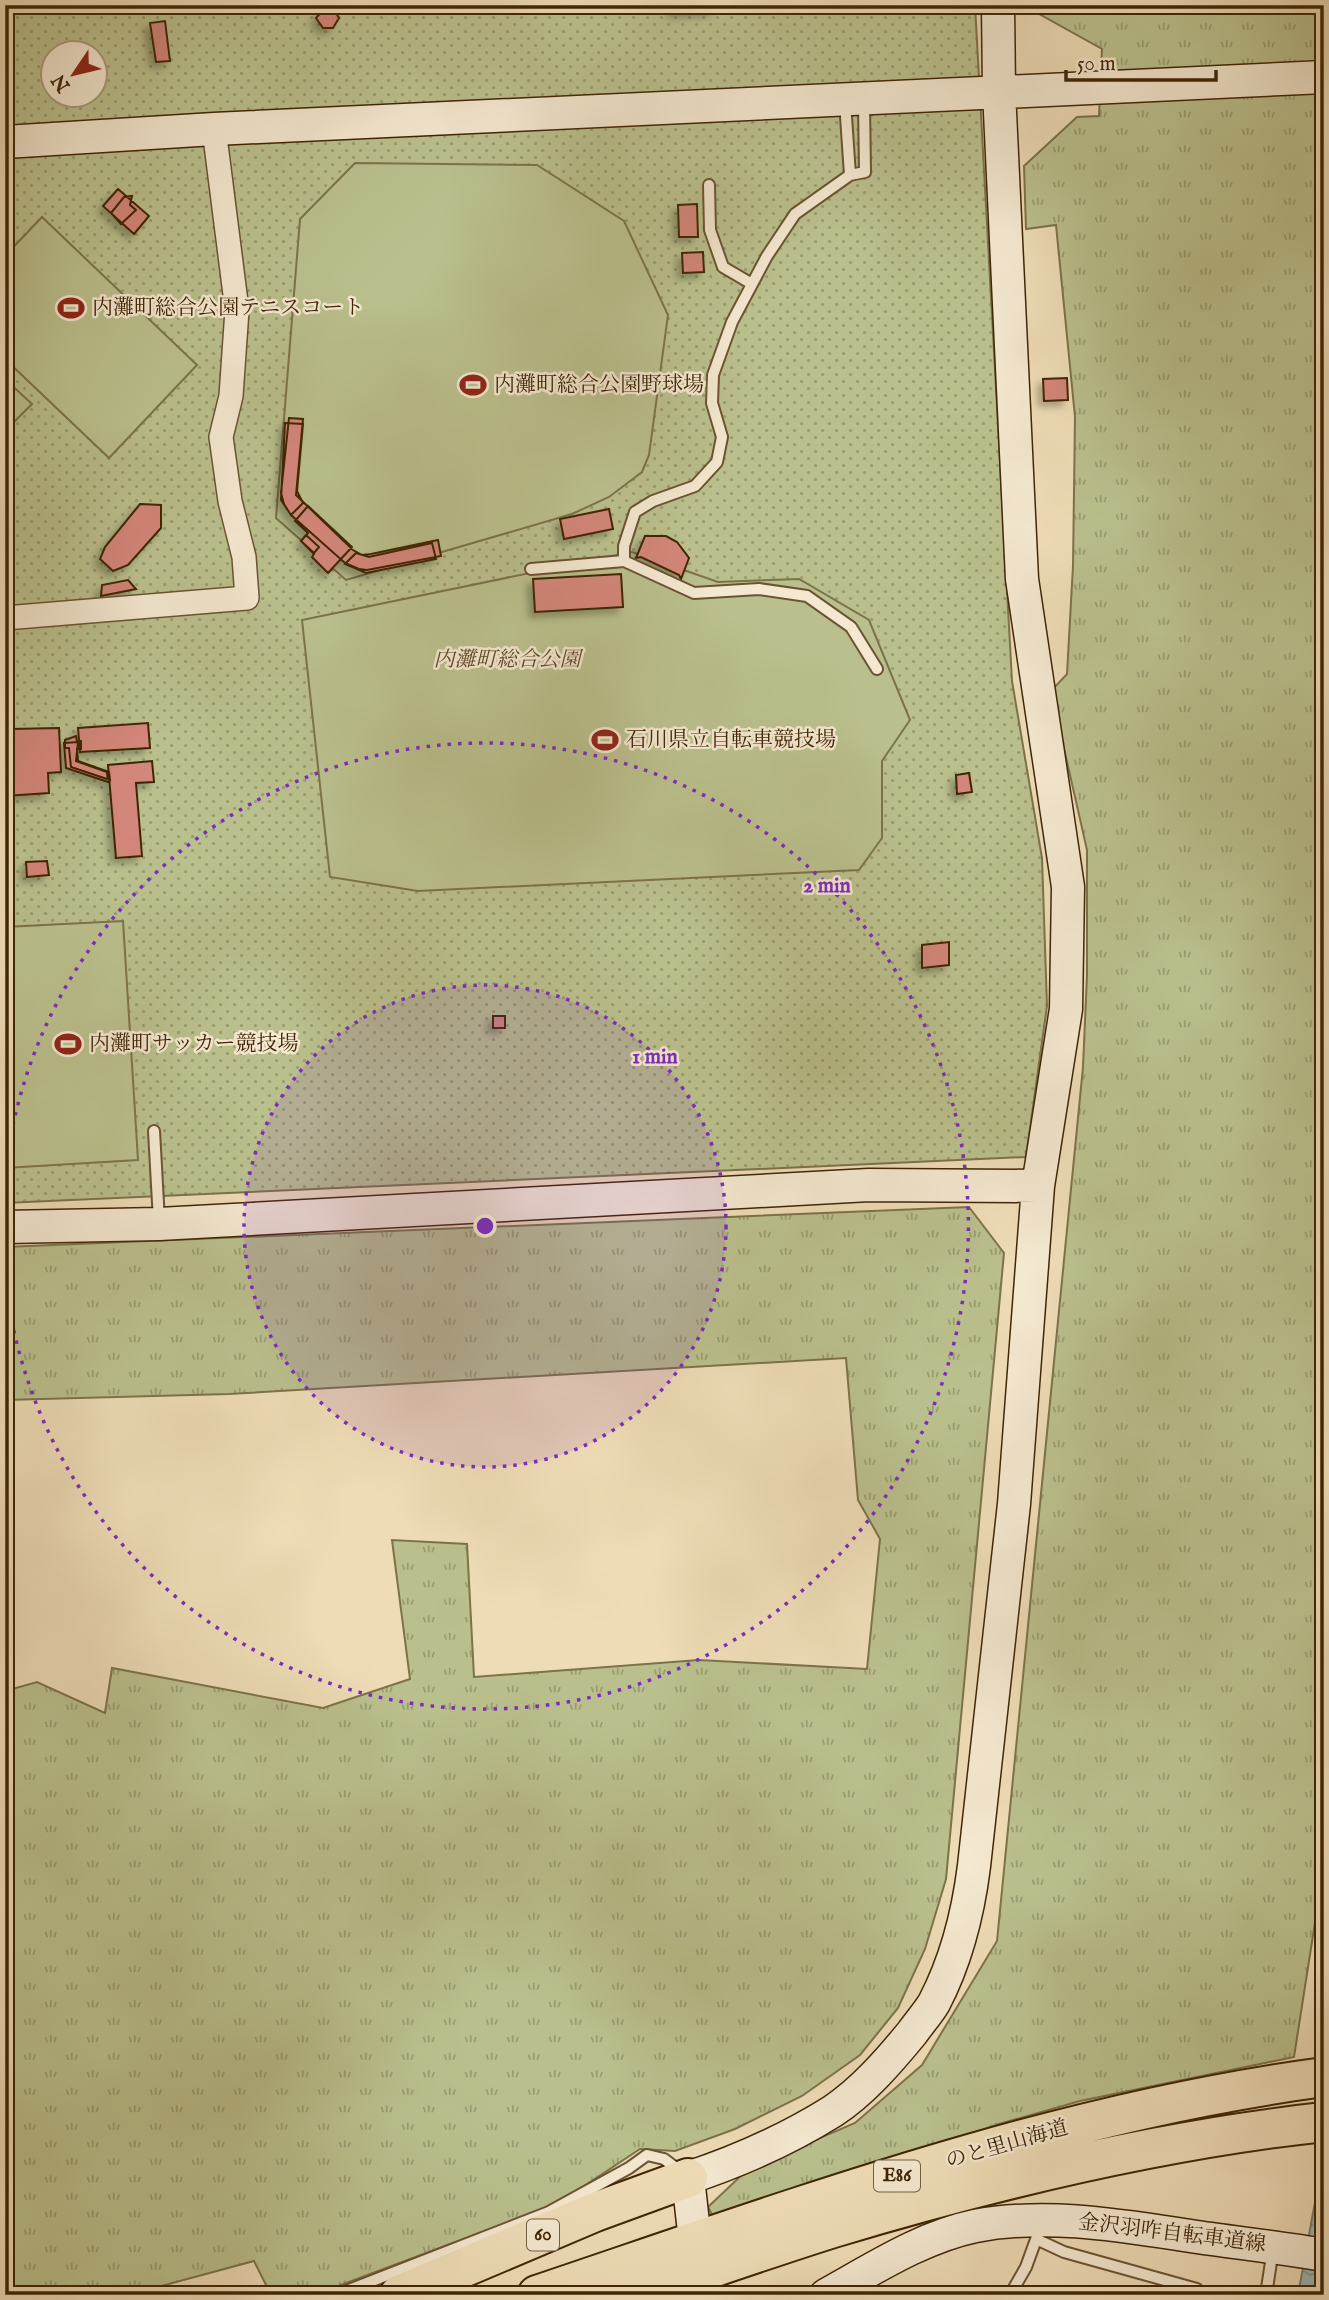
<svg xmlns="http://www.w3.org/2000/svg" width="1329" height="2300" viewBox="0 0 1329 2300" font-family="'IM FELL English','Noto Serif JP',serif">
	<defs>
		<pattern id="grass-tufts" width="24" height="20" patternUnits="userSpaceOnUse" patternTransform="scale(1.75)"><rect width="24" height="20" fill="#bac08d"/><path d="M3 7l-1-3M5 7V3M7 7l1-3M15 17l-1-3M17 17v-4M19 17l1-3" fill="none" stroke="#999c71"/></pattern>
		<pattern id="park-dots" width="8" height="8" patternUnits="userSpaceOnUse" patternTransform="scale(1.75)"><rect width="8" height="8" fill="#bac08d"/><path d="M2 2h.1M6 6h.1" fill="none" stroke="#999c71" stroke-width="1.8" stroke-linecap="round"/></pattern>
		<pattern id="water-ripples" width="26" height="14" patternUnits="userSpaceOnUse" patternTransform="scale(1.75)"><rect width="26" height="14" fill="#9bbab5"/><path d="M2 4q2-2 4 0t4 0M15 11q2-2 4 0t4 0" fill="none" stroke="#809791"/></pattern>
		<filter id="shadow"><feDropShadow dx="-5.5" dy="5.5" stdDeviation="3.5" flood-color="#0004"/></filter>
	</defs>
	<rect width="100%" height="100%" fill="#eedcb6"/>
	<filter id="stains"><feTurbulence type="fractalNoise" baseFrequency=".00286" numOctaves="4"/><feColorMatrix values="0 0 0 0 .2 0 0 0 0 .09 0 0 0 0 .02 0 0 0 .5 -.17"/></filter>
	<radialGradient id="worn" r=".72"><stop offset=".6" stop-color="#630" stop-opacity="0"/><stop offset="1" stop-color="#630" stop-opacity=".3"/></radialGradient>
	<path fill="url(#grass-tufts)" stroke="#7c734a" stroke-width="2" d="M 1023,5 L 1324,5 L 1324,1865 L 1294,2057 L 1080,2101 L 999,2124 L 734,2214 L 713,2217 L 708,2207 L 748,2169 L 855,2123 L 922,2065 L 997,1941 L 1083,1067 L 1087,975 L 1087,850 L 1051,691 L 1067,674 L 1073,566 L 1075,417 L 1056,225 L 1026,229 L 1024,166 L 1077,117 L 1099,116 L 1102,49 Z
		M 969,1207 L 1004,1253 L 946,1879 L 925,1949 L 898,2008 L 860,2055 L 802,2096 L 735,2129 L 675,2151 L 640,2149 L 557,2204 L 314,2295 L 271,2295 L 254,2261 L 154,2288 L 155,2295 L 5,2295 L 5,1691 L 37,1682 L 105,1713 L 112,1668 L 323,1708 L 410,1679 L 392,1540 L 467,1544 L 474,1677 L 699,1660 L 867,1669 L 880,1539 L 858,1500 L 846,1358 L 229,1394 L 5,1400 L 5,1247 Z"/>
	<path fill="url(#park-dots)" stroke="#7c734a" stroke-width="2" fill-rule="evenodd" d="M 5,5 L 975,5 L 1012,681 L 1042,858 L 1047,1006 L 1026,1157 L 5,1203 ZM 52,52 L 94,52 L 94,94 L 52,94 Z"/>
	<path fill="#bac08d" stroke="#7c734a" stroke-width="2" d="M 355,163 L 537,165 L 624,221 L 668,315 L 649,455 L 642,472 L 609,497 L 572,514 L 346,580 L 276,518 L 300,219 Z
		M 42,217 L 197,365 L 109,458 L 5,359 L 5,256 Z
		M 5,379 L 32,404 L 5,431 Z
		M 632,552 L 718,582 L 799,579 L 869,620 L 910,720 L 882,761 L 882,838 L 859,870 L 418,891 L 330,877 L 302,620 Z
		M 123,921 L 138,1160 L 5,1168 L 5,927 Z"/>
	<path fill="url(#water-ripples)" stroke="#767f6f" stroke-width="2" d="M 1324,2153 L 1324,2295 L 1298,2295 Z"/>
	<path fill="#d3867a" stroke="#3f2606" stroke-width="2" filter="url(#shadow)" d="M 673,5 L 716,5 L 716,10 L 674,12 Z
		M 333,8 L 339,18 L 333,28 L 323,28 L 316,18 L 323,10 Z
		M 165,21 L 170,61 L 156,62 L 150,23 Z
		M 118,189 L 149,216 L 134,234 L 103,206 Z
		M 132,196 L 130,205 L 136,210 L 121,224 L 111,213 L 124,197 Z
		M 697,204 L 698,237 L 679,237 L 678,205 Z
		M 703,252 L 704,272 L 683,273 L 682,253 Z
		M 1067,378 L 1068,400 L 1044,401 L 1043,379 Z
		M 289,418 L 303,419 L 296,495 L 353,550 L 362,555 L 371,554 L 438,540 L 441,556 L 367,570 L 359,569 L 345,563 L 291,515 L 284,504 L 281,493 Z
		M 285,423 L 303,424 L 297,491 L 303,503 L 291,515 L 281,500 Z
		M 140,504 L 161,505 L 161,528 L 128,565 L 113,571 L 100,559 L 105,547 Z
		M 308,506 L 352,547 L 328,573 L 312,557 L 314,554 L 301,541 L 308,533 L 295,521 Z
		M 609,509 L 613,529 L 564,539 L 560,519 Z
		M 306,535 L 319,547 L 314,553 L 301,541 Z
		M 645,536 L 666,536 L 677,542 L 689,558 L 681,579 L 679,575 L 641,557 L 636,558 Z
		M 432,543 L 436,559 L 366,573 L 345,564 L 356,553 L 369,557 Z
		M 621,574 L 623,607 L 535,612 L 533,579 Z
		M 128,580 L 136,589 L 101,596 L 102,585 Z
		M 7,696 L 10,729 L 59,728 L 61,772 L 48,773 L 49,793 L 5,796 Z
		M 148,723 L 150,748 L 80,752 L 78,728 Z
		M 76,736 L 77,742 L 81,741 L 81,749 L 77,749 L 78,761 L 109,772 L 110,780 L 71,767 L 69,748 L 65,748 L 65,740 Z
		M 78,742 L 76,761 L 107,772 L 108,782 L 66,768 L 64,743 Z
		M 152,761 L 154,782 L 136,783 L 142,856 L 116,858 L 108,765 Z
		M 969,773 L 972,792 L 957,794 L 956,775 Z
		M 47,861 L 49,875 L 27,877 L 26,862 Z
		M 949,942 L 949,965 L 922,968 L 922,945 Z
		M 493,1016 L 505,1016 L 505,1028 L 493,1028 Z"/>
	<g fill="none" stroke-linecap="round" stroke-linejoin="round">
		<g stroke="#6b5432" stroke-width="14">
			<path id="lane" d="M 850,175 L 865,172 L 864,103
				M 709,185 L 710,230 L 723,267 L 752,284
				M 624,561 L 624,546 L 635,512 L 653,501 L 695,486 L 717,462 L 722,437 L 712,403 L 713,375 L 732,322 L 767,256 L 795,214 L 850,175 L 845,102
				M 531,569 L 624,561 L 694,593 L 759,589 L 807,596 L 851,627 L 877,669
				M 154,1131 L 159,1221
				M 1036,2239 L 1064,2252 L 1197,2289
				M 336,2295 L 549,2212 L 629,2168 L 647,2155 L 664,2159 L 680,2171
				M 1010,2295 L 1026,2267 L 1038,2234
				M 1266,2295 L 1273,2249"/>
		</g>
		<g stroke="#6b5432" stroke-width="26">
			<path id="street" d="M 5,618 L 247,598 L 244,557 L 230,501 L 221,437 L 231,396 L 237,310 L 214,129"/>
		</g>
		<g stroke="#3f2606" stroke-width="35">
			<path id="secondary" d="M 5,142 L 214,129 L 1324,77
				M 5,1227 L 159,1224 L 869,1185 L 1038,1186 L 1066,1009 L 1068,887 L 1022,579 L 999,91 L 998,5
				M 693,2223 L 688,2178 C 736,2162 790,2138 833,2111 C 863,2091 889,2061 912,2033 C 919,2023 928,2013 934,2003 C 957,1959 968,1914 974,1866 L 1014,1504 L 1038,1186
				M 826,2295 C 873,2269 922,2237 975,2226 C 1049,2212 1124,2226 1197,2237 C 1239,2243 1282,2248 1324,2255"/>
		</g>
		<g stroke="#3f2606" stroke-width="42">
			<path id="highway" d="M 399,2295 L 595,2212 L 688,2178
				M 537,2295 C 795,2208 1053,2113 1324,2077
				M 632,2295 C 699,2273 766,2249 833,2228 C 993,2180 1158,2140 1324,2122"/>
		</g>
		<use href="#lane" stroke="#f4e8d0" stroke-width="10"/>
		<use href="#street" stroke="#f4e8d0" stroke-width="23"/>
		<use href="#secondary" stroke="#f4e8d0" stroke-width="32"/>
		<use href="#highway" stroke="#eedcb6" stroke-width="38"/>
	</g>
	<circle cx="485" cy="1226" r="241" fill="#7b2cbf" fill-opacity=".12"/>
	<g fill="none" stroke="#7b2cbf" stroke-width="3.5" stroke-dasharray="3.5 7">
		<circle cx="485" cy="1226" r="241"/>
		<path d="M6 1167A483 483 0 1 1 6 1285"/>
	</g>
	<defs>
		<g id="stadium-bare" transform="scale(2.1)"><path d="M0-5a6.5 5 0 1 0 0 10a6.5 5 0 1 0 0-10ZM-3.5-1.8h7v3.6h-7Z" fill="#8f2418" stroke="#f4e8d0" stroke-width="2.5" paint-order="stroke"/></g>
	</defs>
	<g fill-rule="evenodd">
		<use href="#stadium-bare" x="71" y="308"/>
		<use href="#stadium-bare" x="473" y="385"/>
		<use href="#stadium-bare" x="605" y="740"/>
		<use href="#stadium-bare" x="68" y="1044"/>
	</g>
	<g text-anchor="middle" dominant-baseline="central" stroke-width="5" stroke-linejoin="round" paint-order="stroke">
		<g fill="#f4e8d0" stroke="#756043" stroke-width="2">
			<rect x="874" y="2160.5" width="46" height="31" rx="5"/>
			<rect x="527" y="2219.5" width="32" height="31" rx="5"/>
		</g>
		<g font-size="19" font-weight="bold" fill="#3f2606">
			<text x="897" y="2176">E86</text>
			<text x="543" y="2235">60</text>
		</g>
		<g font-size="21" fill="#3f2606" stroke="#f4e8d0" text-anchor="start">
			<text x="92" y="308">内灘町総合公園テニスコート</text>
			<text x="494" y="385">内灘町総合公園野球場</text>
			<text x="626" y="740">石川県立自転車競技場</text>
			<text x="89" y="1044">内灘町サッカー競技場</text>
		</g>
		<g font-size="21" font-style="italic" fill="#5e4c28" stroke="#f4e8d0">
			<text x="507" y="660">内灘町総合公園</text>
		</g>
		<g font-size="21" fill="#3f2606" stroke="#f4e8d0">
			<text transform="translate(1007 2145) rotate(-16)">のと里山海道</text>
			<text transform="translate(1172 2234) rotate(7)">金沢羽咋自転車道線</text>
		</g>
	</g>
	<circle cx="485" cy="1226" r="10" fill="#7b2cbf" stroke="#f4e8d0" stroke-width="3.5"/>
	<g font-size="21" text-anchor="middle" font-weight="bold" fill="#7b2cbf" stroke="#f4e8d0" stroke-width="5" stroke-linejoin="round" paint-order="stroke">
		<text x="827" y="892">2 min</text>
		<text x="655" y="1063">1 min</text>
	</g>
	<rect width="1329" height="2300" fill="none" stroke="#eedcb6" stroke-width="28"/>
	<rect x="7" y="7" width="1315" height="2286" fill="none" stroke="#3f2606" stroke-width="3.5"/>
	<rect x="14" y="14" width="1301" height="2272" fill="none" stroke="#3f2606" stroke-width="2"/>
	<g transform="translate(74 74) rotate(235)"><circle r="33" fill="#f4e8d0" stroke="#ac9a7f" stroke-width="2"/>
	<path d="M0-5L12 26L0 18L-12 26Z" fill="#8f2418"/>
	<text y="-10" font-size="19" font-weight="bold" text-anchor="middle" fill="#3f2606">N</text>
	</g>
	<path d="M1066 70v10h150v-10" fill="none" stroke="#3f2606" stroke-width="3.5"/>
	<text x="1077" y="70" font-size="21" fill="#3f2606" stroke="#f4e8d0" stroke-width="5" paint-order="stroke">50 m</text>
	<rect width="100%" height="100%" filter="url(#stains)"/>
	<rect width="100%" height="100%" fill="url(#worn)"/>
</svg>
